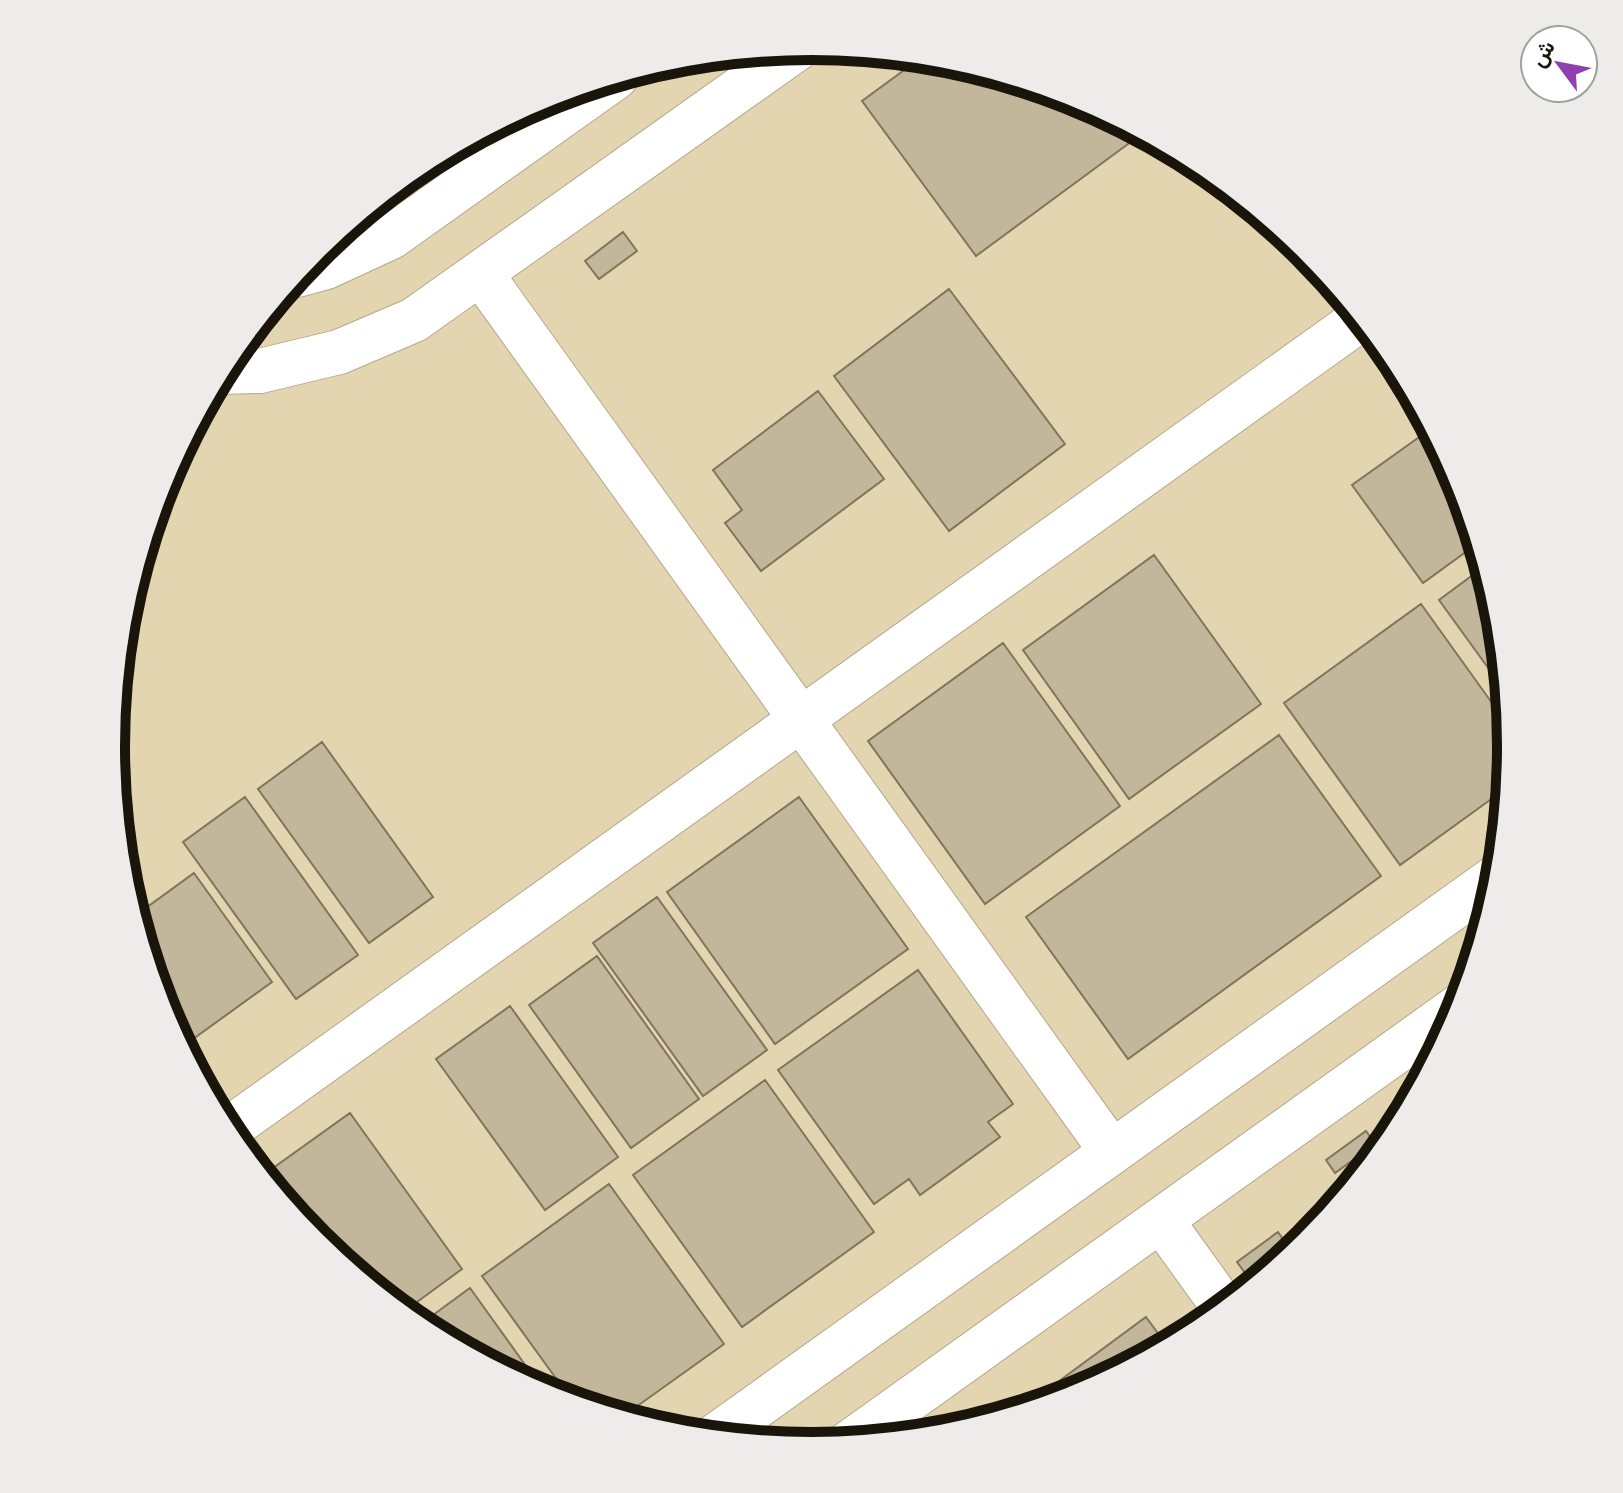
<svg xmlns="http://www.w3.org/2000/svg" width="1623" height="1493" viewBox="0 0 1623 1493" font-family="'DM Sans',Vazirmatn,sans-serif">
	<rect width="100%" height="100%" fill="#ece0c3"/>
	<path fill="#e4d5b1" d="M113 746a698 698 0 1 1 1396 0a698 698 0 1 1-1396 0Z"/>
	<path fill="#c3b79b" stroke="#80755a" stroke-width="2" d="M 922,57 L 949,60 L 1080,100 L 1143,133 L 976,256 L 862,101 Z
		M 623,232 L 637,251 L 599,279 L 585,261 Z
		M 949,289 L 1065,444 L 949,531 L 834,376 Z
		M 818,391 L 884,479 L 761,571 L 725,523 L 742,510 L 713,470 Z
		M 1432,428 L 1459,479 L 1478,543 L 1423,583 L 1352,485 Z
		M 1154,555 L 1261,704 L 1129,799 L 1023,650 Z
		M 1485,566 L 1499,610 L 1507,694 L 1439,600 Z
		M 1421,604 L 1510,728 L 1512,747 L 1508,787 L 1400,865 L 1284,703 Z
		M 1003,643 L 1120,806 L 985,904 L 868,741 Z
		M 1279,735 L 1381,876 L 1128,1059 L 1026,917 Z
		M 322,742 L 433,897 L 369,943 L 258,789 Z
		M 245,797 L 358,955 L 296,999 L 183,842 Z
		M 799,797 L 908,949 L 775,1044 L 667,892 Z
		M 194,873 L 272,982 L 182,1047 L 164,1014 L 135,916 Z
		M 657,897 L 767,1050 L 703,1096 L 593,943 Z
		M 597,956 L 699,1099 L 631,1148 L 529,1005 Z
		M 918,970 L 1013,1104 L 988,1122 L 1000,1137 L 920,1195 L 909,1179 L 874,1204 L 778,1070 Z
		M 510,1006 L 618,1157 L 545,1210 L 436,1059 Z
		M 765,1080 L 874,1232 L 742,1327 L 633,1175 Z
		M 1414,1099 L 1395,1133 L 1385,1120 Z
		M 350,1113 L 462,1269 L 402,1313 L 316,1241 L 262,1176 Z
		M 1366,1131 L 1375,1144 L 1335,1173 L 1326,1160 Z
		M 609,1184 L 724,1344 L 622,1417 L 573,1402 L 482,1276 Z
		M 1278,1232 L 1293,1253 L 1254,1285 L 1237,1262 Z
		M 470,1288 L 546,1394 L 418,1326 Z
		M 1146,1317 L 1168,1347 L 1079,1394 L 1026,1410 L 1024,1407 Z"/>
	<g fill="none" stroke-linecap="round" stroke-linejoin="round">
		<g stroke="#b4a88c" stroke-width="46">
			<path id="minor" d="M 481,274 L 1112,1152
				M 297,275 L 326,267 L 391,237 L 616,77
				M 221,372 L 260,371 L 339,352 L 414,320 L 799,47
				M 226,1131 L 1362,318
				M 1161,1220 L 1225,1309
				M 714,1437 L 1499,875
				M 849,1443 L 1461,1005"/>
		</g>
		<use href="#minor" stroke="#fff" stroke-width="44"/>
	</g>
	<path d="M0 0H1623V1493H0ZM125 746a686 686 0 1 1 1372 0a686 686 0 1 1-1372 0Z" fill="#edeceb" fill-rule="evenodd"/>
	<path fill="none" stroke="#1a150b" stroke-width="10" d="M125 746a686 686 0 1 1 1372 0a686 686 0 1 1-1372 0Z"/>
	<g transform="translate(1559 64) rotate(302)"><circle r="38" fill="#ffffff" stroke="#a3a19d" stroke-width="2"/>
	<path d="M0-6L14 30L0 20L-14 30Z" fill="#8f3fae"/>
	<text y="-12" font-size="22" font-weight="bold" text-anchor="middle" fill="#1a150b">ش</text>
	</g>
</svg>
